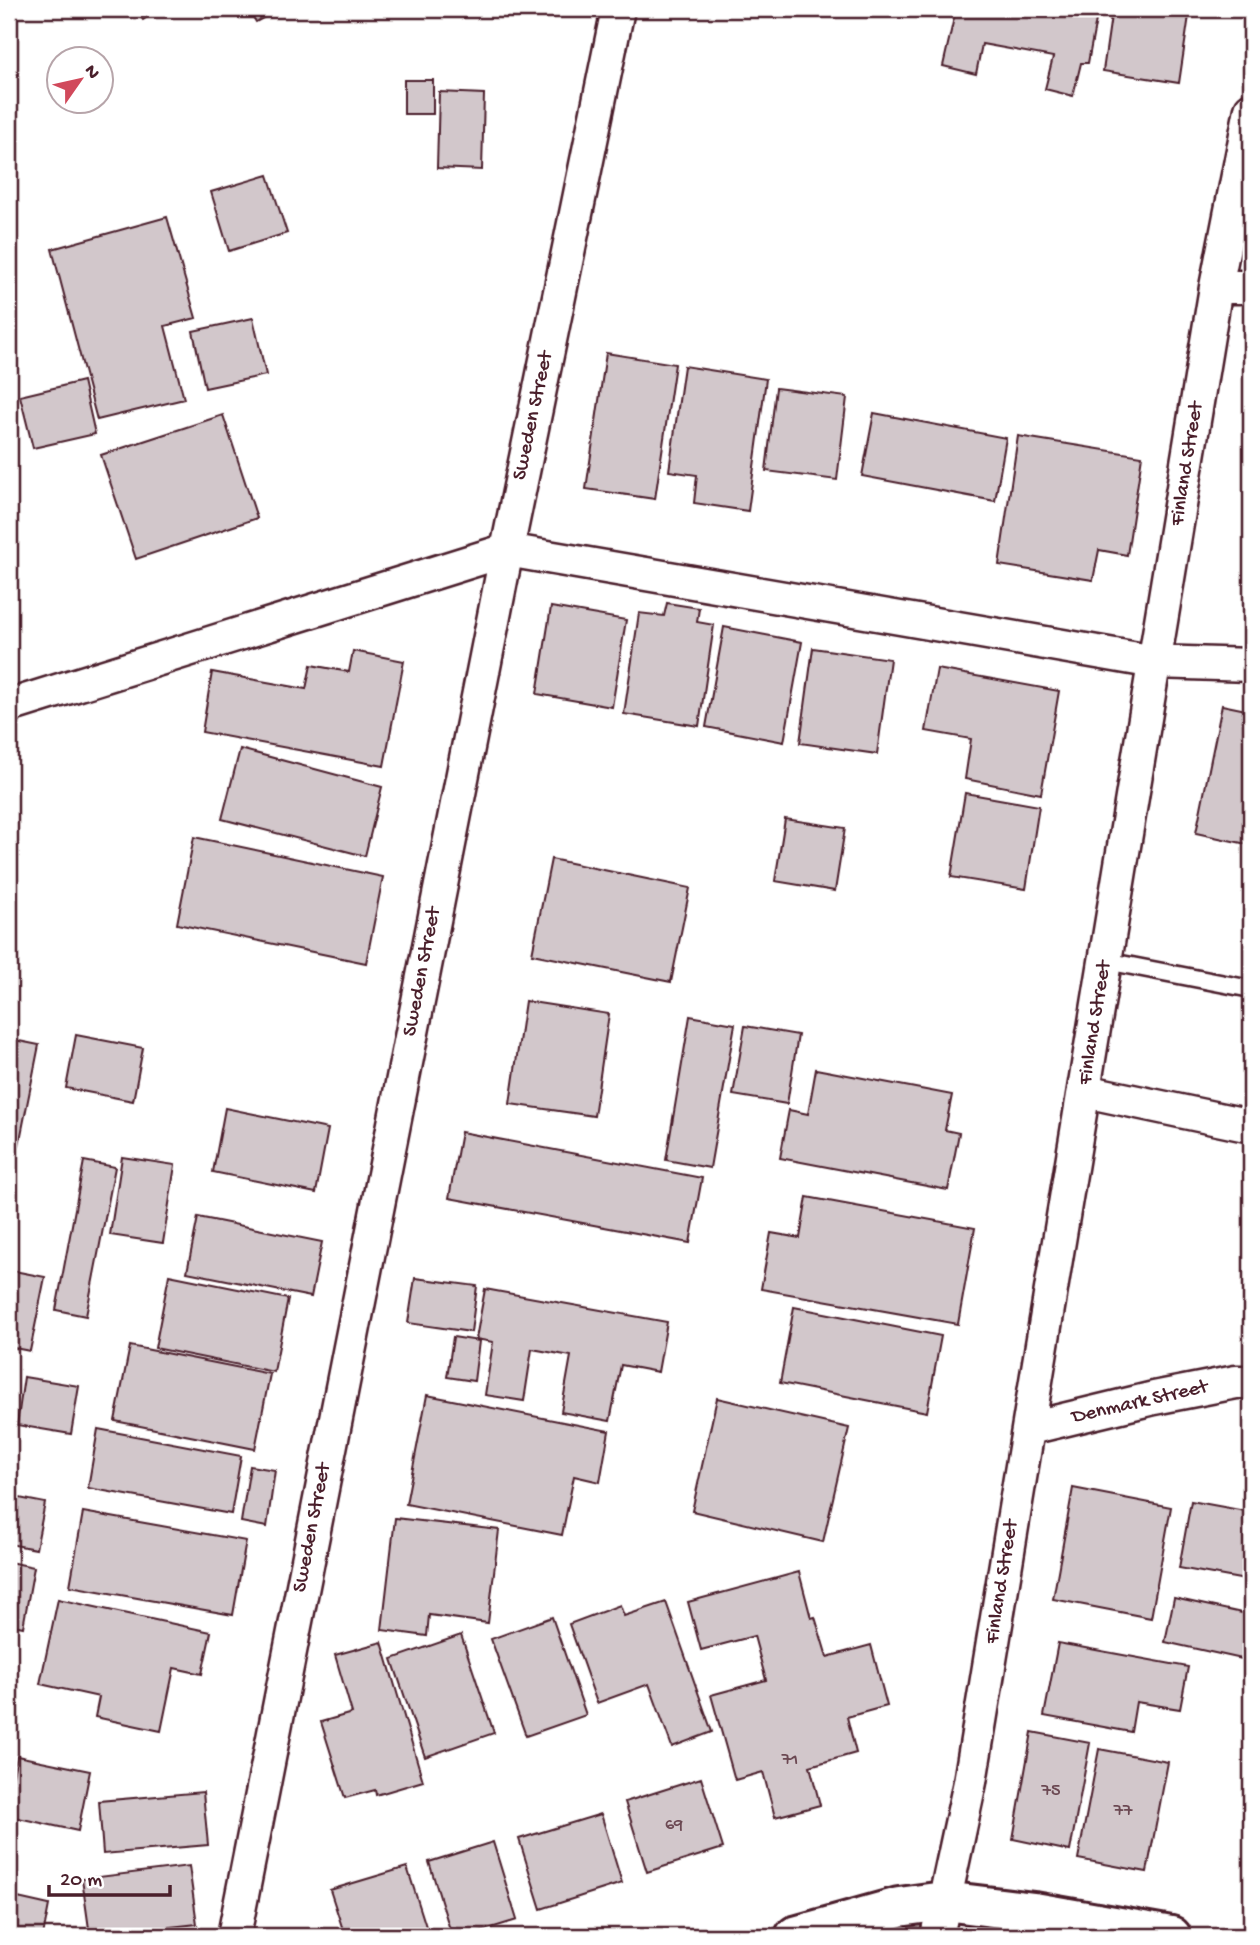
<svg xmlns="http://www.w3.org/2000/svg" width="1260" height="1945" viewBox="0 0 1260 1945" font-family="'Gochi Hand',sans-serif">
	<rect width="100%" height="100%" fill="#fff"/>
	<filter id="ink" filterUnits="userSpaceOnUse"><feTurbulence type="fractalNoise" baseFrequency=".0143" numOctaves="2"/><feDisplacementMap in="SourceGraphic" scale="14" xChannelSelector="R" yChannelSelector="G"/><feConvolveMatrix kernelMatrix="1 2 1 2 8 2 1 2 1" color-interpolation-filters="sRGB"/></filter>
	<g filter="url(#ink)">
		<path fill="#d2c7cb" stroke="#4a1f2b" stroke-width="2" d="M 135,9 L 160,9 L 143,20 Z
			M 248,9 L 270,9 L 272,13 L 256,22 Z
			M 956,9 L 1098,9 L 1088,63 L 1081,63 L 1073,96 L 1045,89 L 1053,57 L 982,44 L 976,74 L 943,66 Z
			M 1112,9 L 1190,9 L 1179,83 L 1103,71 Z
			M 404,80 L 433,80 L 433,114 L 404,114 Z
			M 439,92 L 484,94 L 482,170 L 437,168 Z
			M 268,175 L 287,233 L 229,251 L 211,192 Z
			M 167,217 L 196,318 L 165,326 L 184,399 L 97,420 L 52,249 Z
			M 253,318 L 266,375 L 205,388 L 193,331 Z
			M 606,353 L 675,364 L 655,499 L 586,489 Z
			M 684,366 L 766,379 L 748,511 L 694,503 L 697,475 L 669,471 Z
			M 83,381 L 95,434 L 33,448 L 20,396 Z
			M 776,388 L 847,397 L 837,480 L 766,471 Z
			M 874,413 L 1006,438 L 995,501 L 862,476 Z
			M 223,415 L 257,518 L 136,559 L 101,455 Z
			M 1018,436 L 1142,456 L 1127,555 L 1099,550 L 1093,580 L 999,565 Z
			M 667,603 L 699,608 L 697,622 L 714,625 L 699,726 L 624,714 L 639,613 L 664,616 Z
			M 551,607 L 626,620 L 612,707 L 537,694 Z
			M 724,627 L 802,642 L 784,742 L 706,727 Z
			M 813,648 L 890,659 L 877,754 L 800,743 Z
			M 353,651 L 404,661 L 384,766 L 202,732 L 212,672 L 306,689 L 311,665 L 349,672 Z
			M 937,669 L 1059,691 L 1041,794 L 965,779 L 971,739 L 926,731 Z
			M 1222,705 L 1251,711 L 1251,845 L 1196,833 Z
			M 240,749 L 382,787 L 365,856 L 222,819 Z
			M 965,793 L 1039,806 L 1026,889 L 951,877 Z
			M 785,819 L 845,828 L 835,891 L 775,881 Z
			M 194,837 L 383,877 L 366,963 L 177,924 Z
			M 551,859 L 690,888 L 671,982 L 532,954 Z
			M 525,1001 L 609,1014 L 594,1116 L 510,1104 Z
			M 690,1016 L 735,1024 L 710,1168 L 666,1160 Z
			M 745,1026 L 798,1035 L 787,1104 L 733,1095 Z
			M 76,1035 L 143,1048 L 133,1101 L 66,1088 Z
			M 9,1039 L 39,1045 L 19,1145 L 9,1143 Z
			M 816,1069 L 952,1095 L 945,1130 L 959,1133 L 948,1190 L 780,1158 L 789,1110 L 808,1114 Z
			M 225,1108 L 328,1129 L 316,1193 L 213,1172 Z
			M 461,1132 L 702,1178 L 690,1243 L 449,1198 Z
			M 122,1157 L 175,1165 L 163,1243 L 110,1235 Z
			M 84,1161 L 115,1167 L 86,1316 L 56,1310 Z
			M 807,1197 L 975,1228 L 958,1324 L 761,1289 L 771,1233 L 800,1238 Z
			M 198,1217 L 322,1242 L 311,1297 L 187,1272 Z
			M 9,1270 L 45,1277 L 30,1351 L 9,1347 Z
			M 169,1275 L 288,1299 L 274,1372 L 155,1348 Z
			M 415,1278 L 477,1286 L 471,1332 L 408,1323 Z
			M 485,1289 L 667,1322 L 658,1372 L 621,1365 L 610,1421 L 561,1412 L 571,1356 L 532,1349 L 524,1401 L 485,1395 L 493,1342 L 476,1339 Z
			M 794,1307 L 941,1336 L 927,1412 L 780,1383 Z
			M 453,1337 L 479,1341 L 474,1381 L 447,1377 Z
			M 130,1346 L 270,1374 L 255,1449 L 115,1421 Z
			M 24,1377 L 79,1386 L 71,1434 L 17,1425 Z
			M 427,1395 L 609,1431 L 600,1482 L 574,1476 L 562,1535 L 406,1504 Z
			M 717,1398 L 849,1428 L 823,1542 L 692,1511 Z
			M 98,1429 L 241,1456 L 231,1514 L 88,1488 Z
			M 250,1466 L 275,1470 L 267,1527 L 241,1522 Z
			M 1073,1488 L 1171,1507 L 1151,1618 L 1053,1599 Z
			M 9,1496 L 45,1503 L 36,1549 L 9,1544 Z
			M 1191,1501 L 1251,1512 L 1251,1581 L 1179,1568 Z
			M 83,1512 L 246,1541 L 233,1615 L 70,1586 Z
			M 395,1518 L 499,1530 L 488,1623 L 429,1615 L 427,1636 L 382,1630 Z
			M 9,1562 L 34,1567 L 23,1627 L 9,1624 Z
			M 799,1572 L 811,1618 L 815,1617 L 827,1657 L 871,1645 L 887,1706 L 847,1717 L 856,1753 L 810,1766 L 820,1805 L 775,1817 L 763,1772 L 735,1780 L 711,1695 L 766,1680 L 754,1636 L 701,1650 L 688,1602 Z
			M 1174,1598 L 1251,1615 L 1251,1661 L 1165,1642 Z
			M 58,1599 L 211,1632 L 202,1674 L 174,1668 L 161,1731 L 95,1717 L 99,1697 L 40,1684 Z
			M 666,1602 L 712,1732 L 672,1747 L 649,1684 L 597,1703 L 569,1624 L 620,1605 L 624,1616 Z
			M 552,1617 L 586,1715 L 526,1736 L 491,1639 Z
			M 461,1635 L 494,1733 L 425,1757 L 392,1659 Z
			M 382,1642 L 423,1781 L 376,1795 L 375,1790 L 345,1798 L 321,1722 L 352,1713 L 335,1655 Z
			M 1058,1643 L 1188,1667 L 1180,1709 L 1136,1702 L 1131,1732 L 1044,1716 Z
			M 1032,1732 L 1090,1743 L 1070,1851 L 1013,1839 Z
			M 1099,1749 L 1168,1762 L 1147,1872 L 1078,1859 Z
			M 17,1756 L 90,1771 L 78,1831 L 9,1816 L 9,1796 Z
			M 701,1778 L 723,1848 L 647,1872 L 625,1802 Z
			M 203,1792 L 208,1845 L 103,1854 L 99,1801 Z
			M 601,1814 L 622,1883 L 541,1909 L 519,1839 Z
			M 493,1842 L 517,1920 L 465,1936 L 452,1936 L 429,1862 Z
			M 189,1866 L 197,1924 L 90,1936 L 82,1879 Z
			M 407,1867 L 429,1936 L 345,1936 L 330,1890 Z
			M 9,1896 L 49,1905 L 43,1936 L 9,1936 Z"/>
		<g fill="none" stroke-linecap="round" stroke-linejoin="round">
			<g stroke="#4a1f2b" stroke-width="21">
				<path id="lane" d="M 1106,961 L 1251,989"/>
			</g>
			<g stroke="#4a1f2b" stroke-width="37">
				<path id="street" d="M 1216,287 L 1251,287
					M 9,706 L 507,550 L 1155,662 L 1251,665
					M 1085,1091 L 1251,1126
					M 1030,1428 L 1154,1398 L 1236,1382 L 1251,1382
					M 234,1936 L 507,550 L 618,9
					M 937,1936 L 970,1782 L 1216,287 L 1251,109"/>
			</g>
			<g stroke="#4a1f2b" stroke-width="44">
				<path id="secondary" d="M 795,1936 L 899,1907 L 944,1901 L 1034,1912 L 1171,1936"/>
			</g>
			<use href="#lane" stroke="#fff" stroke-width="16"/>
			<use href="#street" stroke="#fff" stroke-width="32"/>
			<use href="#secondary" stroke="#fff" stroke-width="38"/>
		</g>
	</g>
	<g text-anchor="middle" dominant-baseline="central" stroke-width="7" stroke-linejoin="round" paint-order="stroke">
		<g font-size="18" fill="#6c4953">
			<text x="790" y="1760">71</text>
			<text x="1051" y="1791">75</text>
			<text x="1123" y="1811">77</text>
			<text x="674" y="1825">69</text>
		</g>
		<g font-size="21" fill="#4a1f2b" stroke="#fff">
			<text transform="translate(534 416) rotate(-78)">Sweden Street</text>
			<text transform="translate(1188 464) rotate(-81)">Finland Street</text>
			<text transform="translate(423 972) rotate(-79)">Sweden Street</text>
			<text transform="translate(1096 1023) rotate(-81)">Finland Street</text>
			<text transform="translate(1140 1403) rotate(-13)">Denmark Street</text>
			<text transform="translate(313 1528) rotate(-79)">Sweden Street</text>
			<text transform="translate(1003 1582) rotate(-81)">Finland Street</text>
		</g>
	</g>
	<rect width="1260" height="1945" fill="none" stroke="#fff" stroke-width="35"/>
	<rect x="18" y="18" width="1225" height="1910" fill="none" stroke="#4a1f2b" stroke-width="2.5" filter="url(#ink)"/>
	<g transform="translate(80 80) rotate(56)"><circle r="33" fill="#ffffff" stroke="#b7a5aa" stroke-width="2"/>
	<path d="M0-5L12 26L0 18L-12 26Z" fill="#d1495b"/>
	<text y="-10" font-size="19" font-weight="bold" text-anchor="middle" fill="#4a1f2b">N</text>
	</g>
	<path d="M49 1885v10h121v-10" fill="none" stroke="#4a1f2b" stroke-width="3.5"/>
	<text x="60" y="1885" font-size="21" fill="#4a1f2b" stroke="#ffffff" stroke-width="5" paint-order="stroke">20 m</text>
</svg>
